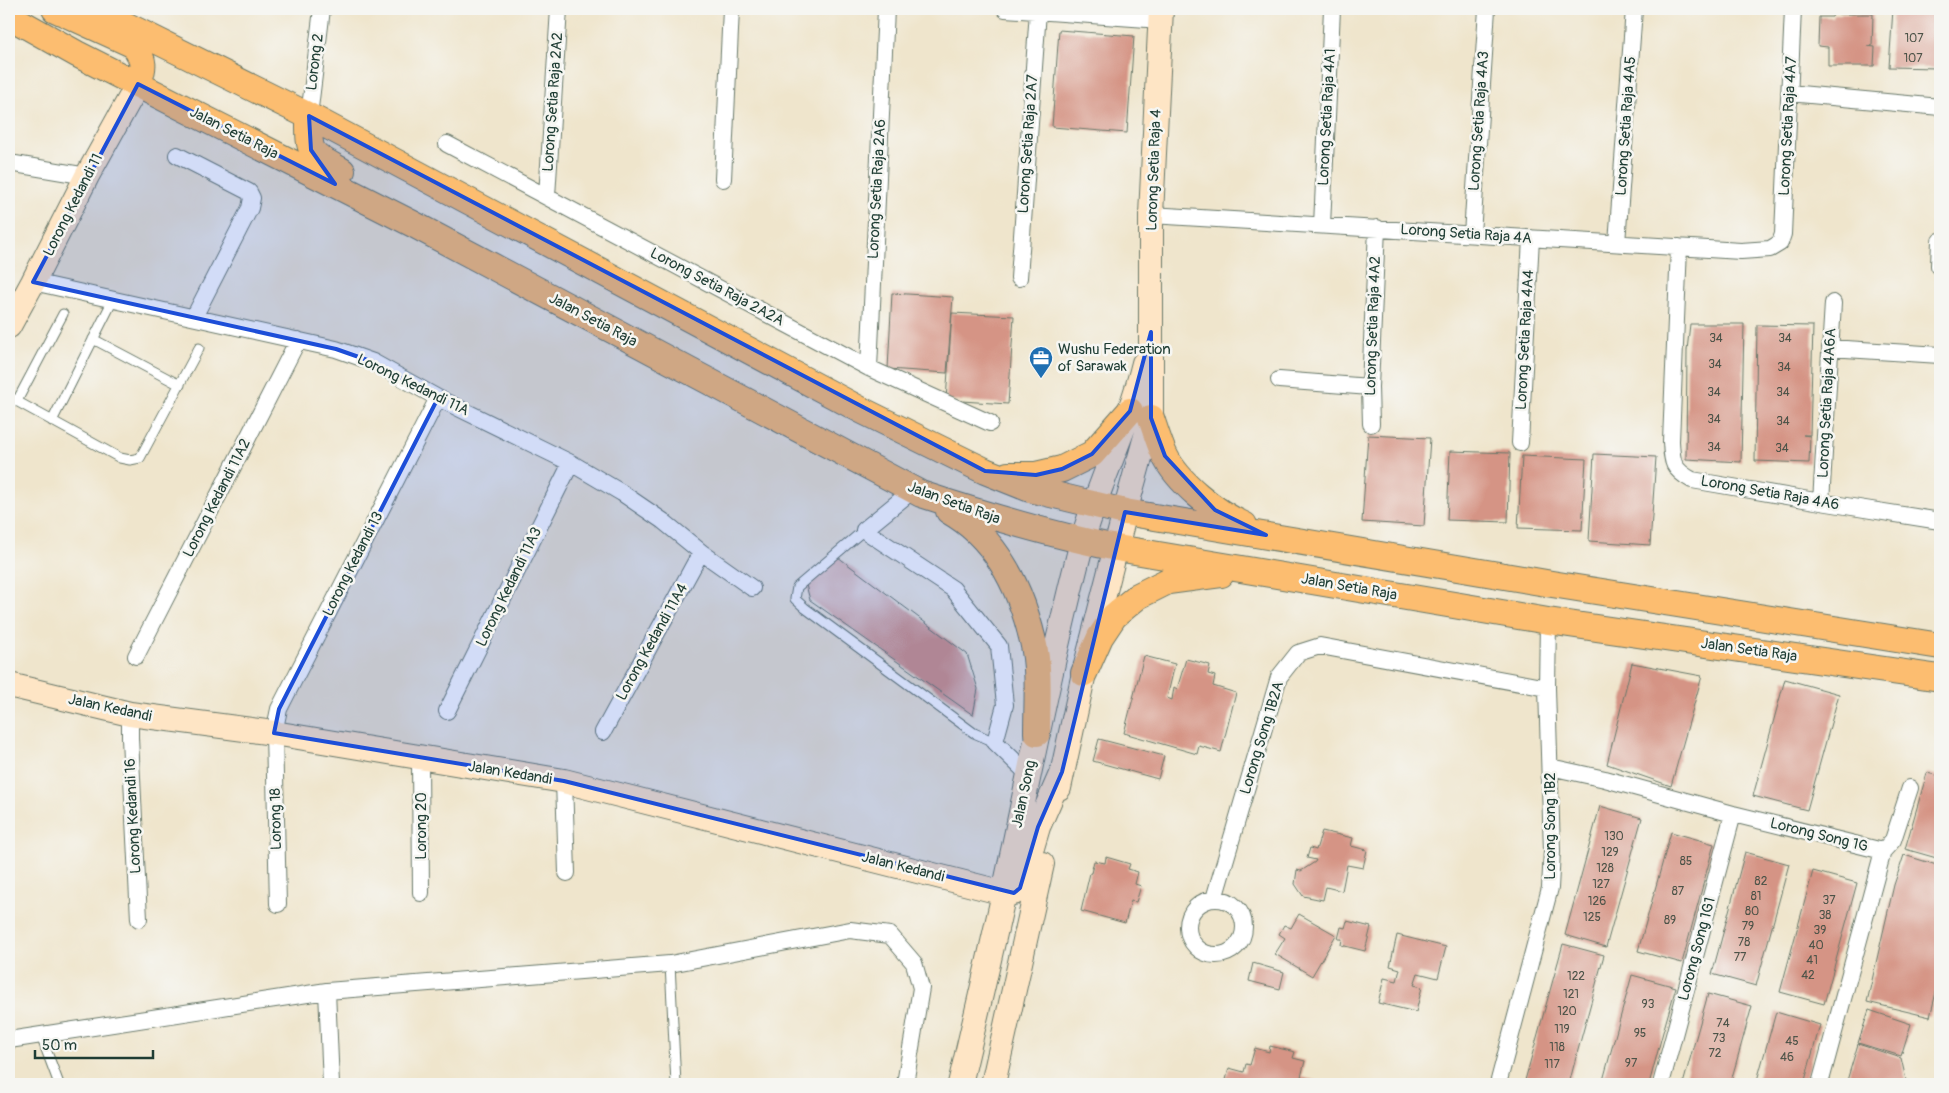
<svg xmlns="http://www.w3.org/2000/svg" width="1949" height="1093" viewBox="0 0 1949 1093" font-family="Pangolin,sans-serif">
	<rect width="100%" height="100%" fill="#f6f6f2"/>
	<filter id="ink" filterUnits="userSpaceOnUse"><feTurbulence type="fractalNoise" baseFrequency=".02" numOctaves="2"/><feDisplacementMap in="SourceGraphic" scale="10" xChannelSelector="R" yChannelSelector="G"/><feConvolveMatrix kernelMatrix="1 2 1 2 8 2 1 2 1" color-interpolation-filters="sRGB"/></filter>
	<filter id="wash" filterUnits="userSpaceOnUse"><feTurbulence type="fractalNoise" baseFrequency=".0096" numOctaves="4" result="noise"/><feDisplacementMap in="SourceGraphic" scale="20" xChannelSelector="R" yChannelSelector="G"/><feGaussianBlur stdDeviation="1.12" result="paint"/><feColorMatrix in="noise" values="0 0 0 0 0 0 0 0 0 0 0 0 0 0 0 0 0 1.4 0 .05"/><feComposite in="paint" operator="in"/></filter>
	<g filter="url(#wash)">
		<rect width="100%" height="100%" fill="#efe5cc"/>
		<g id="blocks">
			<path fill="#d59485" d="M 1893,9 L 1940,9 L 1937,68 L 1889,67 Z
				M 1833,14 L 1873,14 L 1872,46 L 1867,46 L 1875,47 L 1874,66 L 1828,66 L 1828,47 L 1818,46 L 1819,17 L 1832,17 Z
				M 1059,30 L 1134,36 L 1127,133 L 1052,127 Z
				M 892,293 L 953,297 L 947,373 L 888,369 Z
				M 952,313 L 1014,316 L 1008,404 L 946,400 Z
				M 1690,324 L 1744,324 L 1741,462 L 1686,459 L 1687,350 Z
				M 1757,325 L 1813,326 L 1810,435 L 1803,435 L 1810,436 L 1809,463 L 1755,461 Z
				M 1368,435 L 1430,438 L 1424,526 L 1362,522 Z
				M 1450,451 L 1510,453 L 1508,522 L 1447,520 Z
				M 1594,454 L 1656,457 L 1650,545 L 1589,541 Z
				M 1522,456 L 1586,459 L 1582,530 L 1518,528 Z
				M 838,557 L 967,654 L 978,689 L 973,715 L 810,600 L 806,585 Z
				M 1144,656 L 1175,664 L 1167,698 L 1172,700 L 1174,687 L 1177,689 L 1186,659 L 1210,665 L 1208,674 L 1215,676 L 1213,686 L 1236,693 L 1221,752 L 1199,746 L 1197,754 L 1124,733 Z
				M 1632,663 L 1702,676 L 1671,786 L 1607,764 Z
				M 1785,679 L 1839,694 L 1807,810 L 1753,796 Z
				M 1099,739 L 1164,756 L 1158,779 L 1093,761 Z
				M 1927,773 L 1940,776 L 1940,859 L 1905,849 Z
				M 1600,806 L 1642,818 L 1606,947 L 1565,935 Z
				M 1322,831 L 1353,838 L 1351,846 L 1367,850 L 1363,868 L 1347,865 L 1342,891 L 1326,887 L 1323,900 L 1303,896 L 1295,884 L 1297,870 L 1301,871 L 1315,862 L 1316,860 L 1307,858 L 1310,848 L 1316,850 Z
				M 1671,832 L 1714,844 L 1682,963 L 1638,951 Z
				M 1745,852 L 1789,864 L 1756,986 L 1712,974 Z
				M 1904,855 L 1940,866 L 1940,976 L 1930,1017 L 1867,1002 L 1894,885 Z
				M 1106,857 L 1130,864 L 1128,869 L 1138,872 L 1135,884 L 1141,886 L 1136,902 L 1131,901 L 1125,923 L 1081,911 L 1090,873 L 1091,873 L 1094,861 L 1105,863 Z
				M 1813,871 L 1857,883 L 1824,1004 L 1780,992 Z
				M 1299,914 L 1336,935 L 1312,976 L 1275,954 L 1285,938 L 1279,934 L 1284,925 L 1291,928 Z
				M 1347,921 L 1371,927 L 1365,951 L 1341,945 L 1342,939 L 1338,939 L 1341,927 L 1345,928 Z
				M 1397,935 L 1446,947 L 1438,978 L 1418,973 L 1414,985 L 1422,987 L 1416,1012 L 1378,1003 L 1384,978 L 1397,981 L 1400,969 L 1390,966 Z
				M 1563,944 L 1604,955 L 1575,1061 L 1569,1084 L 1524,1084 Z
				M 1253,963 L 1284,972 L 1280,989 L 1249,981 Z
				M 1632,975 L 1676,987 L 1663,1032 L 1649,1084 L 1602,1084 Z
				M 1708,994 L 1752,1006 L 1735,1067 L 1730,1084 L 1683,1084 Z
				M 1869,1010 L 1911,1024 L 1901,1056 L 1858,1043 Z
				M 1776,1012 L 1820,1025 L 1804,1084 L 1756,1084 Z
				M 1858,1044 L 1901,1058 L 1907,1084 L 1846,1084 Z
				M 1270,1046 L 1295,1052 L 1293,1058 L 1305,1061 L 1301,1077 L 1322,1082 L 1322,1084 L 1225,1084 L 1229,1068 L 1244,1072 L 1246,1064 L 1250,1065 L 1255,1048 L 1269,1052 Z"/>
		</g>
	</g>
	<g filter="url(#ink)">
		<use href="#blocks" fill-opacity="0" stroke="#687869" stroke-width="1"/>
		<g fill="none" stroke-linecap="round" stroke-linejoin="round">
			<g stroke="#687869" stroke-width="11">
				<path id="lane" d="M 93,339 L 180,385
					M 9,397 L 120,458 L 130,460 L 140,458 L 199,348
					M 17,401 L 63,314
					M 52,421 L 113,300
					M 864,530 L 797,587 L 795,599 L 805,608 L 974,733 L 995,742
					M 670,964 L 676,1084
					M 41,1036 L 59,1084"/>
			</g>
			<g stroke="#687869" stroke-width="18">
				<path id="street" d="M 1005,9 L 1161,20
					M 1789,93 L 1940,107
					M 309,116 L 322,9
					M 447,144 L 869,368 L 990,423
					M 177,155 L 249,192 L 252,198 L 250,208 L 194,317
					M 9,163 L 87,176
					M 723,179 L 731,9
					M 547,196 L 559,9
					M 1151,215 L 1741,251 L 1770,249 L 1780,243 L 1783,234 L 1793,9
					M 1322,225 L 1332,9
					M 1472,234 L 1487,9
					M 1617,243 L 1634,9
					M 1679,247 L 1671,441 C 1672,462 1672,469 1692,480 L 1821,502 L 1940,521
					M 1939,266 L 1940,241
					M 1019,278 L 1038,11
					M 33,282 L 336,349 L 373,362 L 438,398 L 571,463 L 622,493 L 663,521 L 701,552 L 752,588
					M 1830,348 L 1940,355
					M 869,368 L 886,9
					M 1279,380 L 1370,387
					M 1371,424 L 1370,387 L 1377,228
					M 1520,443 L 1531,238
					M 913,490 L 864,530 L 953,589 L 999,646 L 1005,705 L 995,742 L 1028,774
					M 1821,502 L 1833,303
					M 136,656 L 298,340
					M 447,711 L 571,463
					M 130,714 L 130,738 L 139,919
					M 603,732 L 701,552
					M 420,759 L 421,893
					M 1550,767 L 1605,779 L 1733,814 L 1883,851
					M 564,781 L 567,873
					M 1214,899 L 1279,677 L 1298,653 L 1320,646 L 1547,688
					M1188 927a28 28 0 1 1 56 0a28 28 0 1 1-56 0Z
					M 278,904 L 274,733 L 279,709 L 438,398
					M 327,991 L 670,964 L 850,930 L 890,935 L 914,963 L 921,988 L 905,1084
					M 9,1040 L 327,991 L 331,1084
					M 1498,1084 L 1550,888 L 1552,851 L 1547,688 L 1548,621
					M 1661,1084 L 1733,814
					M 1820,1084 L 1883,851 L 1893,840 L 1910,788"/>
			</g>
			<g stroke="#687869" stroke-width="26">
				<path id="secondary" d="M 9,326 L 33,282 L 87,176 L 138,84
					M 9,685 L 130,714 L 274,733 L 564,781 L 1004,893 L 1014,893 L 1020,888 L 1038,827 L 1062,772
					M 1059,788 L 1084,673 L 1125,512 L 1151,418 L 1151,215 L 1161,9
					M 960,1084 C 975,1020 990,957 1004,893 C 1029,776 1052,658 1082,542 C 1099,481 1129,425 1144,363
					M 993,1084 L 1042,864"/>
			</g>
			<g stroke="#687869" stroke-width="28">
				<path id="primary" d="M 55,9 L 134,45 C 145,61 144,67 138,84
					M 93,9 L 309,116 L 861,410 L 985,471 L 1030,489 L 1125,512 L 1552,584 L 1940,646
					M 9,16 L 77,54 L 413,224 L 921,494 C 985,515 1050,535 1117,548 L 1548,621 L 1940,678
					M 309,116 C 309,155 308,152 342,171
					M 1151,418 C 1155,430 1159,443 1164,454 C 1177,482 1216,513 1244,525
					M 1008,475 L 1036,475 L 1062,469 L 1092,454 L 1130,411
					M 949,511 C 997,538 1021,590 1033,641 C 1040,670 1037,703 1037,733
					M 1084,673 L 1100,637 L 1114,616 L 1138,596 L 1168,581 L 1221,574"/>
			</g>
			<use href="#lane" stroke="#fff" stroke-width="9"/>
			<use href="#street" stroke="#fff" stroke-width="16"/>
			<use href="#secondary" stroke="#fee5c5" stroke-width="24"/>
			<use href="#primary" stroke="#fcbd6f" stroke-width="26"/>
		</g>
	</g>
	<path fill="#1d4ed8" fill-opacity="0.2" stroke="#1d4ed8" stroke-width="4" stroke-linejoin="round" d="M 138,84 L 335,184 L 311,150 L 309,116 L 985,471 L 1036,475 L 1062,469 L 1092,454 L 1130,411 L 1151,332 L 1151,418 L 1165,456 L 1215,510 L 1266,535 L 1125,512 L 1062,772 L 1038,827 L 1020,888 L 1014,893 L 564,781 L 274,733 L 279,709 L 438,398 L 373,362 L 336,349 L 33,282 Z"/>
	<defs>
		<g id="office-pin" transform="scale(1.25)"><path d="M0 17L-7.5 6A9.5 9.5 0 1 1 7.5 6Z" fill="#1f6fb2" stroke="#f6f6f2"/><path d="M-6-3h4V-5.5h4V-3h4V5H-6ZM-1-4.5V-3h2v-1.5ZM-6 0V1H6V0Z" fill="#fff"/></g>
	</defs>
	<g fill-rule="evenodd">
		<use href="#office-pin" x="1041" y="358"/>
	</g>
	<g text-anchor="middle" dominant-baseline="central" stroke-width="5" stroke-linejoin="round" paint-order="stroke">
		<g font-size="12" fill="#4c5348">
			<text x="1914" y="38">107</text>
			<text x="1913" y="58">107</text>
			<text x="1716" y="338">34</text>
			<text x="1785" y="338">34</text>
			<text x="1715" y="364">34</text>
			<text x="1784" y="367">34</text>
			<text x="1714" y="392">34</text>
			<text x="1783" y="392">34</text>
			<text x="1714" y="419">34</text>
			<text x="1783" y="421">34</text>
			<text x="1714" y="447">34</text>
			<text x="1782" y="448">34</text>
			<text x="1614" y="836">130</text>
			<text x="1610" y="852">129</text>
			<text x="1686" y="861">85</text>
			<text x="1605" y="868">128</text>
			<text x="1761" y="881">82</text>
			<text x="1601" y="884">127</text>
			<text x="1678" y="891">87</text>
			<text x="1756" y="896">81</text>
			<text x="1829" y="900">37</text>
			<text x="1597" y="901">126</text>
			<text x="1752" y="911">80</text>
			<text x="1825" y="915">38</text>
			<text x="1592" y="917">125</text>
			<text x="1670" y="920">89</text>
			<text x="1748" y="926">79</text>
			<text x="1820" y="930">39</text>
			<text x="1744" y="942">78</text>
			<text x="1816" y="945">40</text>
			<text x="1740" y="957">77</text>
			<text x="1812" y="960">41</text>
			<text x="1808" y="975">42</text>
			<text x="1576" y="976">122</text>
			<text x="1571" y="994">121</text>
			<text x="1648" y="1004">93</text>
			<text x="1567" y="1011">120</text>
			<text x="1723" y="1023">74</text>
			<text x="1562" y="1029">119</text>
			<text x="1640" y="1033">95</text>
			<text x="1719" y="1038">73</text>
			<text x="1792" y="1041">45</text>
			<text x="1557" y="1047">118</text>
			<text x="1715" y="1053">72</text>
			<text x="1787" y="1057">46</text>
			<text x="1631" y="1063">97</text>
			<text x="1552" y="1064">117</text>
		</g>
		<g font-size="15" fill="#1f3d34" stroke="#f6f6f2">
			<text transform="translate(315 62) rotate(-83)">Lorong 2</text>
			<text transform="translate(553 102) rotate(-86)">Lorong Setia Raja 2A2</text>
			<text transform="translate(1327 117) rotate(-87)">Lorong Setia Raja 4A1</text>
			<text transform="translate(1479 121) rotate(-86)">Lorong Setia Raja 4A3</text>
			<text transform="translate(1626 126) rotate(-86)">Lorong Setia Raja 4A5</text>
			<text transform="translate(1788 126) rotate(-87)">Lorong Setia Raja 4A7</text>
			<text transform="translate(234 133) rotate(27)">Jalan Setia Raja</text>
			<text transform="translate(1028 144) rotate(-86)">Lorong Setia Raja 2A7</text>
			<text transform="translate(1154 170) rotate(-88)">Lorong Setia Raja 4</text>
			<text transform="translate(877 189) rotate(-87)">Lorong Setia Raja 2A6</text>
			<text transform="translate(73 205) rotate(-63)">Lorong Kedandi 11</text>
			<text transform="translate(1466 234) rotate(4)">Lorong Setia Raja 4A</text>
			<text transform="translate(717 287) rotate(28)">Lorong Setia Raja 2A2A</text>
			<text transform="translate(593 320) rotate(28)">Jalan Setia Raja</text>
			<text transform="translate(1373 326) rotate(-88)">Lorong Setia Raja 4A2</text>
			<text transform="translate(1525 340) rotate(-87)">Lorong Setia Raja 4A4</text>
			<text transform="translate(413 385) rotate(26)">Lorong Kedandi 11A</text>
			<text transform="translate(1827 403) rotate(-87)">Lorong Setia Raja 4A6A</text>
			<text transform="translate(1770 493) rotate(10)">Lorong Setia Raja 4A6</text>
			<text transform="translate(217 498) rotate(-63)">Lorong Kedandi 11A2</text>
			<text transform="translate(954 503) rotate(20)">Jalan Setia Raja</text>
			<text transform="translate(353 564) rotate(-63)">Lorong Kedandi 13</text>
			<text transform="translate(509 587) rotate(-64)">Lorong Kedandi 11A3</text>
			<text transform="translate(1349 587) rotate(10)">Jalan Setia Raja</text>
			<text transform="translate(652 642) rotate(-61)">Lorong Kedandi 11A4</text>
			<text transform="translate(1749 650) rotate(8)">Jalan Setia Raja</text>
			<text transform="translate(110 708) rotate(12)">Jalan Kedandi</text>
			<text transform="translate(1262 738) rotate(-73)">Lorong Song 1B2A</text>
			<text transform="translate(510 773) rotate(9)">Jalan Kedandi</text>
			<text transform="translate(1024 794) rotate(-78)">Jalan Song</text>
			<text transform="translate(133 816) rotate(-93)">Lorong Kedandi 16</text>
			<text transform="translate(276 819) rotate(-91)">Lorong 18</text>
			<text transform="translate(421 826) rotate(-90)">Lorong 20</text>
			<text transform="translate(1550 826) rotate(-90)">Lorong Song 1B2</text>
			<text transform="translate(1819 835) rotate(14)">Lorong Song 1G</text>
			<text transform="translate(903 867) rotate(14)">Jalan Kedandi</text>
			<text transform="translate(1697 949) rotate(-75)">Lorong Song 1G1</text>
		</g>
		<g font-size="15" fill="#1f3d34" stroke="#f6f6f2" text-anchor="start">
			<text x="1058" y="349">Wushu Federation<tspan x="1058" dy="17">of Sarawak</tspan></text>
		</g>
	</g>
	<rect width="1949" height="1093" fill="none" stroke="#f6f6f2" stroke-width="30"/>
	<path d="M35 1050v8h118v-8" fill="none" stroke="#1f3d34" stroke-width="2.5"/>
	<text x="42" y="1050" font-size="15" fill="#1f3d34" stroke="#f6f6f2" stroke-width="4" paint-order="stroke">50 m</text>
</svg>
